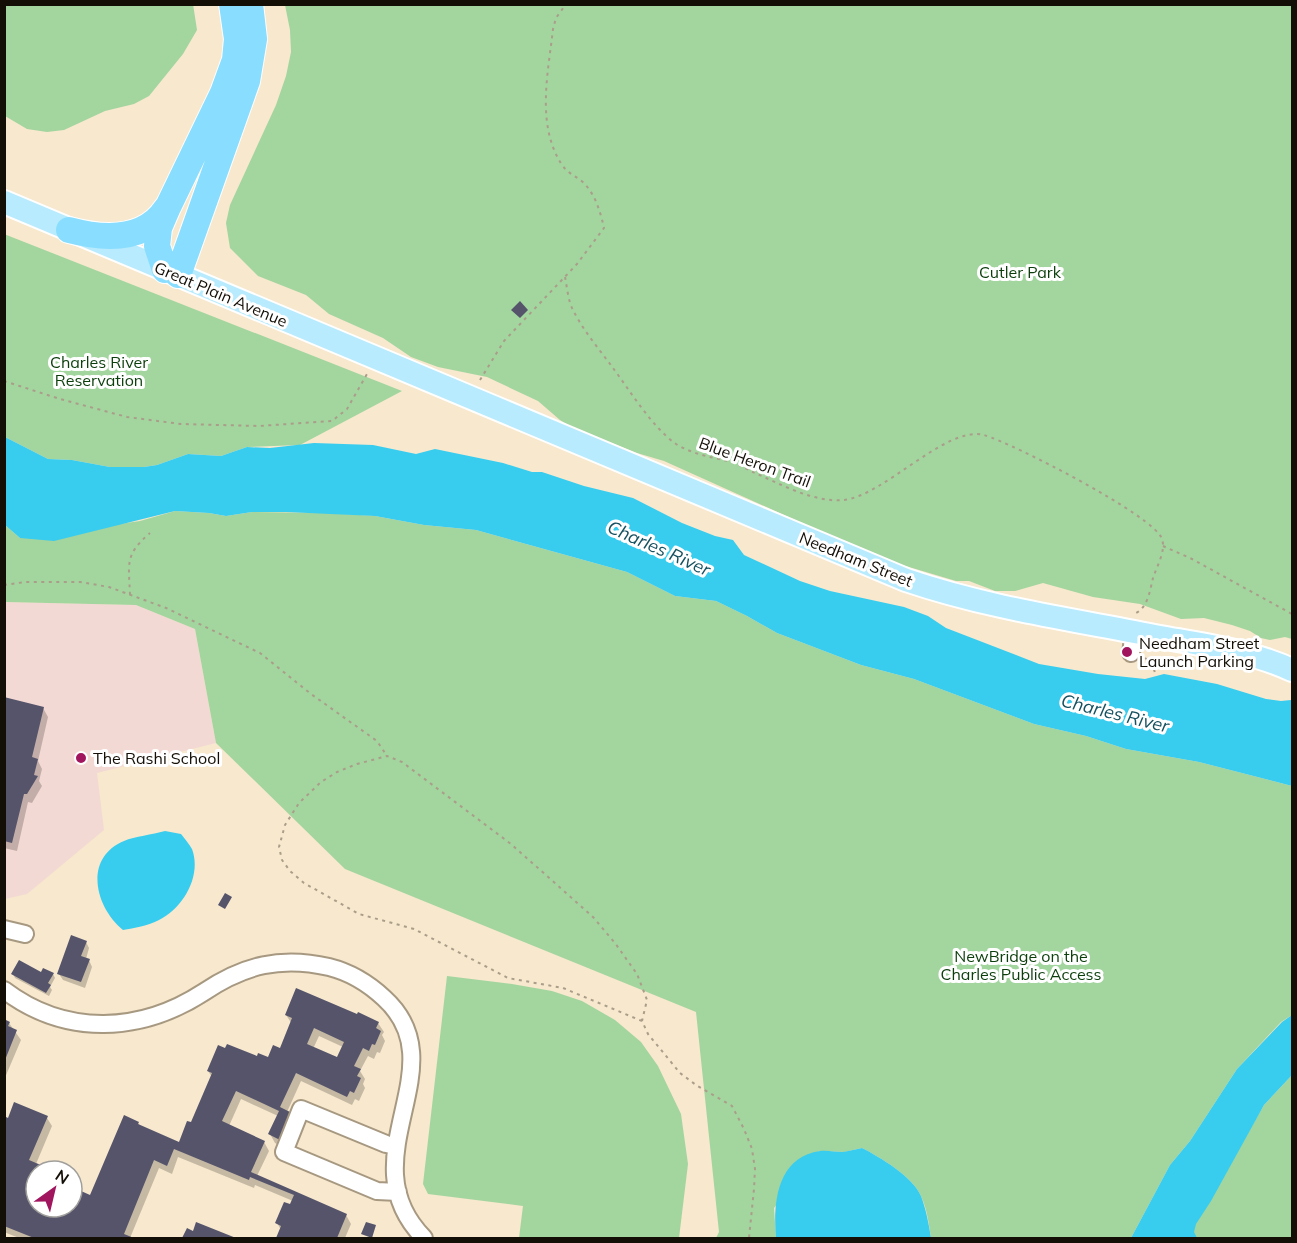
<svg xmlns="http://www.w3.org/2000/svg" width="1297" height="1243" viewBox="0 0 1297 1243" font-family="Mulish,sans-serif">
	<rect width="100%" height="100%" fill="#f7e8ce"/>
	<path fill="#f3d9d3" d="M 5,602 L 136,605 L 195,629 L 216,743 L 97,773 L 104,830 L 27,894 L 5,899 Z"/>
	<path fill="#a3d59f" d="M 193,4 L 197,30 L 183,54 L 149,96 L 134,104 L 105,111 L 64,130 L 47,132 L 27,129 L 5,116 L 5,5 Z
		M 285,5 L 1292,5 L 1292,639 L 1285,637 L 1270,640 L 1261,638 L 1250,631 L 1232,625 L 1204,618 L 1181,619 L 1140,604 L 1093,597 L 1043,583 L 1015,591 L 995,591 L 969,581 L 956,581 L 882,559 L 664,461 L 637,453 L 573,428 L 560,420 L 538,401 L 487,377 L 438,367 L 411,357 L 383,338 L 329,314 L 306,295 L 258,276 L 230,248 L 226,223 L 230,205 L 276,105 L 286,76 L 291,52 L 290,30 Z
		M 4,234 L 402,391 L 300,445 L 247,447 L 221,456 L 188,454 L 157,465 L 144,467 L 110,467 L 72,460 L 48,459 L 5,437 Z
		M 175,511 L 209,513 L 226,516 L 252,512 L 328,513 L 375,516 L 424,525 L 476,530 L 627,572 L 675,596 L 716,601 L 747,616 L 777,633 L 861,665 L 914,679 L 1034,724 L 1086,736 L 1126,749 L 1199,762 L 1292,786 L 1292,1015 L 1281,1022 L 1237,1069 L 1190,1141 L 1170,1165 L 1131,1238 L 931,1238 C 929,1224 927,1209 921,1196 C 913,1177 880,1157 862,1148 L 844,1152 L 819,1151 L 774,1208 L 776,1238 L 716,1238 L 719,1232 L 696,1012 L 345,869 L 216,743 L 195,629 L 136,605 L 5,602 L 5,525 L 20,538 L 140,521 Z
		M 447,976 L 512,984 L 552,991 L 582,1001 L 615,1020 L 641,1042 L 658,1066 L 681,1114 L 688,1164 L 679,1238 L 519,1238 L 523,1206 L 428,1194 L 423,1184 Z
		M 1292,1075 L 1292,1238 L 1193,1238 L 1193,1228 L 1264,1105 Z"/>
	<path fill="#38ccef" d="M 5,437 L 48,459 L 72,460 L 110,467 L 144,467 L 157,465 L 188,454 L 221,456 L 247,447 L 270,448 L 314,443 L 373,445 L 416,454 L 435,449 L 503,463 L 532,472 L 542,472 L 584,486 L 633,498 L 682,523 L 715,536 L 733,540 L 744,555 L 800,581 L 830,591 L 904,607 L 928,616 L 946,628 L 1039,664 L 1098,674 L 1145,679 L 1164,674 L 1217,684 L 1266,699 L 1281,701 L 1291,700 L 1292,697 L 1292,786 L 1199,762 L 1126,749 L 1086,736 L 1034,724 L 914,679 L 861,665 L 777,633 L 747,616 L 716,601 L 675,596 L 627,572 L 476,530 L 424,525 L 375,516 L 286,512 L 252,512 L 226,516 L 209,513 L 175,511 L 54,541 L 20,538 L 5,525 Z
		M 165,831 L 181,834 C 185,839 189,844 192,849 C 202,876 183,908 159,920 C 148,926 134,928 123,930 C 95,907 83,858 124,841 C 135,836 152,835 165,831 Z
		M 1292,1015 L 1292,1075 L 1264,1105 L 1211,1201 L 1196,1224 L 1194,1232 L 1197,1238 L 1131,1238 L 1170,1165 L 1190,1141 L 1237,1069 L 1282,1022 Z
		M 862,1148 C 880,1157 913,1177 921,1196 C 926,1209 929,1225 931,1238 L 776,1238 C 773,1205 776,1157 820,1151 C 827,1150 836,1152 843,1152 C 850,1151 856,1149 862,1148 Z"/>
	<path fill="#0003" fill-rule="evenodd" d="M 4,699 L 43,708 L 48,717 L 38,761 L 42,769 L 39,781 L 42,786 L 32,803 L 28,802 L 17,851 L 4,848 Z
		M 86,942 L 89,948 L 86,959 L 89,960 L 92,967 L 85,988 L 63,980 L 59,974 Z
		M 13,974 L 53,974 L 55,978 L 50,987 L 52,990 L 49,996 L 15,978 Z
		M 286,1015 L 378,1023 L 384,1032 L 382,1035 L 385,1041 L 380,1053 L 377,1052 L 374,1059 L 368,1056 L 360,1071 L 365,1079 L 363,1084 L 365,1088 L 359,1101 L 355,1099 L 352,1105 L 301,1081 L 287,1112 L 287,1149 L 275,1143 L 270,1134 L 278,1116 L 241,1099 L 229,1126 L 264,1142 L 269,1151 L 257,1176 L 346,1215 L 351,1224 L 345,1238 L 277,1238 L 281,1230 L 277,1223 L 293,1201 L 255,1185 L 254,1188 L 178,1157 L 172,1174 L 159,1168 L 130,1238 L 19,1238 L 4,1232 L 4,1118 L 9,1120 L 47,1118 L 52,1126 L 36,1164 L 42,1167 L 44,1171 L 36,1171 L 36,1207 L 72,1207 L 72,1189 L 91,1197 L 138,1123 L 141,1127 L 179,1144 L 192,1124 L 212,1077 L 208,1071 L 258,1058 L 268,1059 L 281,1050 L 292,1024 ZM 319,1036 L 343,1047 L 337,1059 L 313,1049 Z
		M 4,1021 L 9,1023 L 21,1040 L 4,1080 Z
		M 197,1224 L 232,1238 L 184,1238 L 187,1230 L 194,1233 Z"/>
	<path fill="#55546b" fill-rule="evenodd" d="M 520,301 L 528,310 L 520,318 L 511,310 Z
		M 4,697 L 44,707 L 32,757 L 38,759 L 34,775 L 38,776 L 27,794 L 24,794 L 12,843 L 4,841 Z
		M 225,893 L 232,897 L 225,909 L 218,905 Z
		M 71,935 L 87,941 L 81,956 L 90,959 L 81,982 L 57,974 Z
		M 19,960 L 41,972 L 43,968 L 54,973 L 48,983 L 51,985 L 46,993 L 11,974 Z
		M 296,988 L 357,1014 L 358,1012 L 379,1022 L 376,1028 L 381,1031 L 375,1045 L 372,1044 L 369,1051 L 363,1048 L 354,1066 L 361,1069 L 357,1076 L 361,1078 L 354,1093 L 350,1091 L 347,1097 L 296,1073 L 280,1107 L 294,1114 L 282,1141 L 268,1134 L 279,1111 L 236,1091 L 222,1121 L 265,1141 L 251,1172 L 347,1214 L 337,1238 L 276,1238 L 281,1226 L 275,1223 L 284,1202 L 290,1204 L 294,1195 L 250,1177 L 249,1180 L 174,1149 L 167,1166 L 154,1160 L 124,1234 L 134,1238 L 34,1238 L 4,1226 L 4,1116 L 8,1118 L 14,1102 L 48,1116 L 29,1160 L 43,1166 L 41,1171 L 36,1171 L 36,1207 L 72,1207 L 72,1187 L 90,1195 L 124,1115 L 139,1122 L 138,1124 L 179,1142 L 187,1121 L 191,1122 L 212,1073 L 207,1071 L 218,1045 L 225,1048 L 227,1044 L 257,1056 L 258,1053 L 268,1057 L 273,1045 L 280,1048 L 292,1018 L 285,1015 ZM 314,1028 L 344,1042 L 337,1057 L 307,1044 Z
		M 4,1019 L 10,1022 L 8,1026 L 17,1030 L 5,1060 Z
		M 196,1222 L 236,1238 L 182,1238 L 187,1228 L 193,1231 Z
		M 366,1222 L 376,1225 L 372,1238 L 361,1234 Z"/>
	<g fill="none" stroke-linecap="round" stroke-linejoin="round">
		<g stroke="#a79981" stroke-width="20">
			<path id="minor" d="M 1131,653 L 1134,632
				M 4,929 L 25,934
				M 4,990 C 66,1037 141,1033 204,992 C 244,965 281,956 329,967 C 349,972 369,984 384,998 C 460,1067 345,1158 424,1238
				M 396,1146 L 386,1144 L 301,1109 L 284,1152 L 377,1191 L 398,1192"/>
		</g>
		<g stroke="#fff" stroke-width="26">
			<path id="major" d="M 4,202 L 906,580 C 988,608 1075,620 1160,637 C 1205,645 1251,651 1292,670"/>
		</g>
		<g stroke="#fff" stroke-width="28">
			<path id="highway" d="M 69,230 C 103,239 144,242 166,209
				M 165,270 L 157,246 L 159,228 L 168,207 L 223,93 L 235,60 L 237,39 L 232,4
				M 178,275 L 247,81 L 254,39 L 250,4"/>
		</g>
		<path stroke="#aa9e8a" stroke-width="2" stroke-dasharray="3 4.5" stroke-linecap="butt" d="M 565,277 C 567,287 568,299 572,308 C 582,329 599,349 613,368 C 630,391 653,428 676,444 C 692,454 710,457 728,461 C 736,463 745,468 753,472 C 778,483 814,503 843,500 C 883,497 946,425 984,435 C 1012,443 1155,516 1162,539 C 1166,551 1157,566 1153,578 C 1150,590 1148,607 1136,613
			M 480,380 L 504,341 L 577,264 L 604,228 C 600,210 594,190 579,179 C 573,175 567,172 562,165 C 536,125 548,74 553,29 L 556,18 L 566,4
			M 4,381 L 60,399 L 127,417 L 181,424 L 259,426 L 332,421 L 347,409 L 367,374
			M 1163,546 L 1192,559 L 1292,614
			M 4,585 L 25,582 L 80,582 L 109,587 L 166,608 L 260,653 L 311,694 L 377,741 L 387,756
			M 130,595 C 129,564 124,555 150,533
			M 1145,658 L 1152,663 L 1156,676
			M 642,1021 L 563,988 L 508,978 L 414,929 L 359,914 L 304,883 L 290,871 L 282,860 L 279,847 L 285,825 L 299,803 L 321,782 L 337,772 L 357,764 L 387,756 L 402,762 L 511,844 L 593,917 L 615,943 L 637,974 L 647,1000 L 642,1021 L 648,1034 L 680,1073 L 696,1085 L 732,1106 L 744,1129 L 752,1149 L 755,1169 L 754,1189 L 749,1238"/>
		<use href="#minor" stroke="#fff" stroke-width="16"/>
		<use href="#major" stroke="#b8ebfe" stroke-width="22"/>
		<use href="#highway" stroke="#89ddfe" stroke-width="26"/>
	</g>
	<g fill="#a1155e" stroke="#fff" stroke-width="2">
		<circle cx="1127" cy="652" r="6"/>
		<circle cx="81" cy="758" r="6"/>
	</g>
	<g text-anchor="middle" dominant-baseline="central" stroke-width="6" stroke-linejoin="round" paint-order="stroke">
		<g font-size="16" fill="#0b3e0b" stroke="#fff">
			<text x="1020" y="272">Cutler Park</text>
			<text x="99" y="362">Charles River<tspan x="99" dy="18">Reservation</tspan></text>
			<text x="1021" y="956">NewBridge on the<tspan x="1021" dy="18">Charles Public Access</tspan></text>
		</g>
		<g font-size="16" fill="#130e06" stroke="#fff">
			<text transform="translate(221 294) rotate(23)">Great Plain Avenue</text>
			<text transform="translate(755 462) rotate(20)">Blue Heron Trail</text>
			<text transform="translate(856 559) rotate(22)">Needham Street</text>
		</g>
		<g font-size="16" fill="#130e06" stroke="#fff" text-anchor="start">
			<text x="1139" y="643">Needham Street<tspan x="1139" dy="18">Launch Parking</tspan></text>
			<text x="93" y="758">The Rashi School</text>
		</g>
		<g font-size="18" font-style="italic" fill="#165160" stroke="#fff">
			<text transform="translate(659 548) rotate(24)">Charles River</text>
			<text transform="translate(1115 713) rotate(14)">Charles River</text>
		</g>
	</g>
	<rect width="1297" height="1243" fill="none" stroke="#130e06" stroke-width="12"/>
	<g transform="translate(54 1189) rotate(34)"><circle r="28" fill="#ffffff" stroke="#a19f9b" stroke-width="1.5"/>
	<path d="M0-4.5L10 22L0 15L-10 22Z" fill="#a1155e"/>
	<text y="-9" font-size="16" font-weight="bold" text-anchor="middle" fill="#130e06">N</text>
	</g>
</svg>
